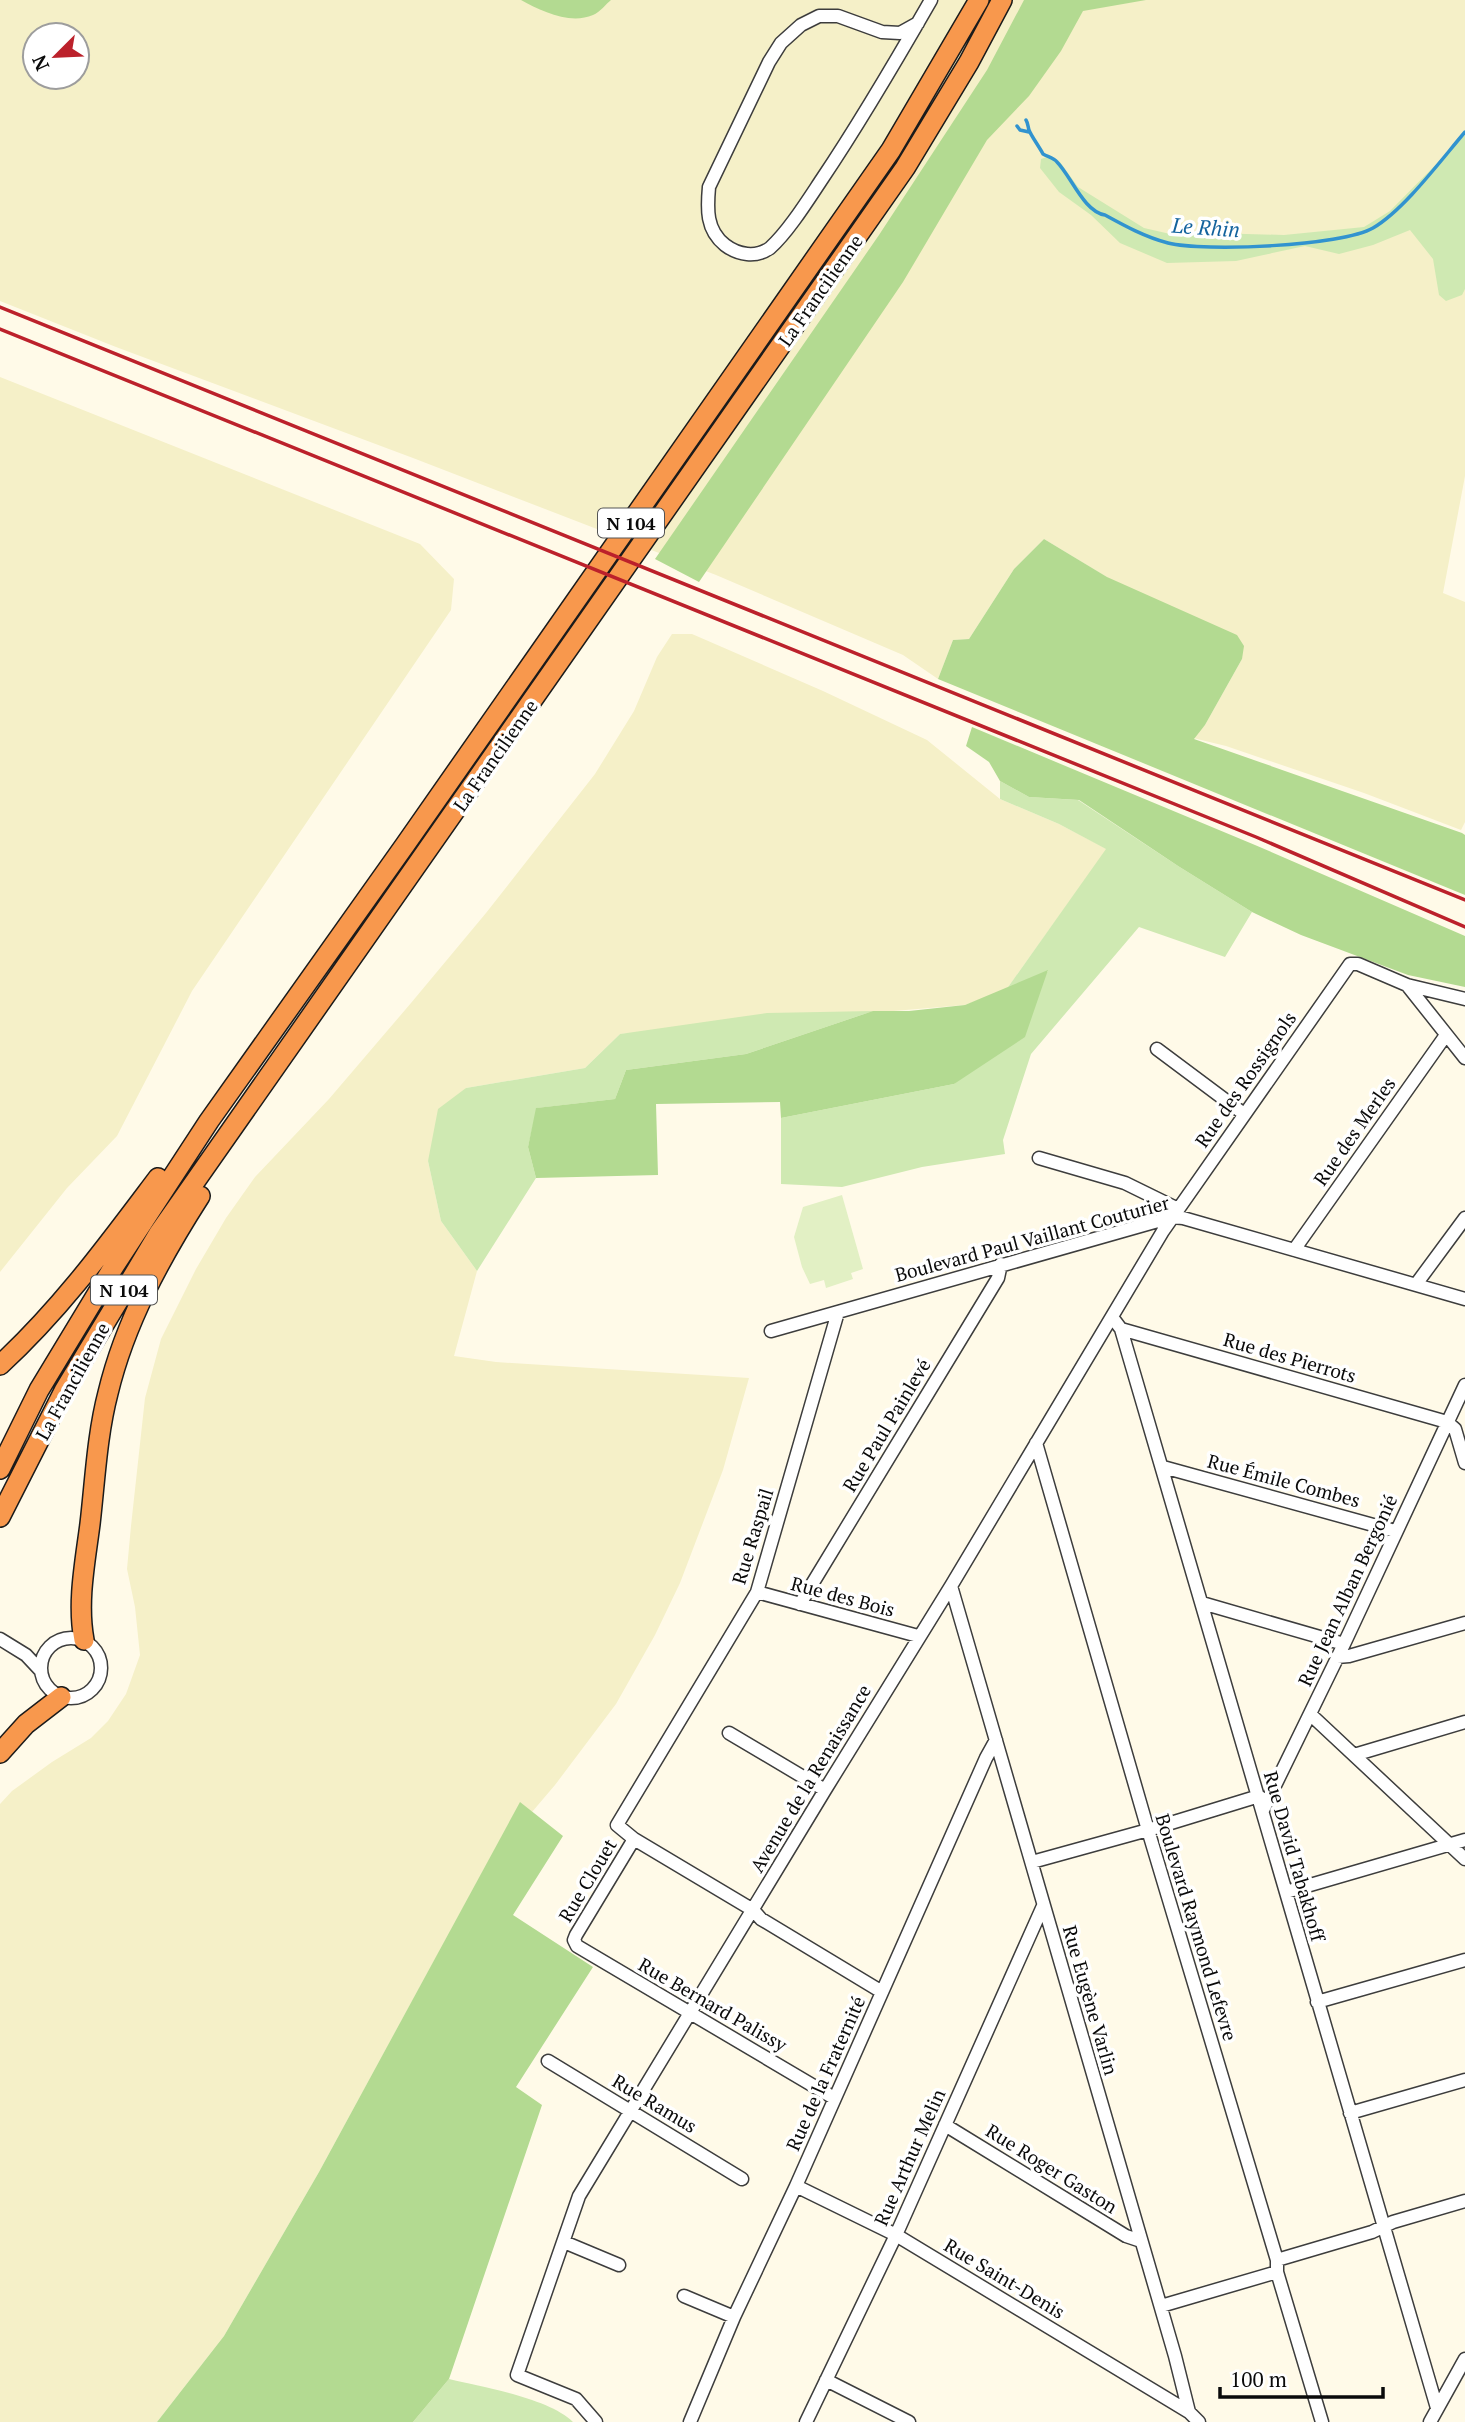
<svg xmlns="http://www.w3.org/2000/svg" width="1465" height="2422" viewBox="0 0 1465 2422" font-family="'PT Serif',serif">
	<rect width="100%" height="100%" fill="#fffae8"/>
	<path fill="#f5f0c8" fill-rule="evenodd" d="M 0,0 L 1465,0 L 1465,476 L 1443,593 L 1465,602 L 1465,822 L 1461,830 L 1364,793 L 1226,746 L 1193,738 L 1205,725 L 1242,659 L 1044,539 L 1014,569 L 969,639 L 953,640 L 938,679 L 903,655 L 716,575 L 413,458 L 116,347 L 0,301 ZM 35,35 L 77,35 L 77,77 L 35,77 Z
		M 0,377 L 420,544 L 454,579 L 451,610 L 192,991 L 117,1136 L 67,1188 L 0,1272 Z
		M 672,634 L 692,634 L 823,691 L 927,740 L 1000,799 L 1059,824 L 1107,849 L 1006,990 L 965,1005 L 620,1034 L 585,1068 L 466,1088 L 428,1161 L 441,1221 L 477,1271 L 454,1356 L 496,1362 L 749,1378 L 723,1470 L 680,1583 L 655,1635 L 616,1704 L 555,1785 L 532,1812 L 520,1803 L 319,2172 L 224,2336 L 157,2422 L 0,2422 L 0,1804 L 12,1791 L 52,1762 L 91,1738 L 108,1721 L 126,1694 L 140,1655 L 135,1607 L 127,1569 L 131,1526 L 145,1398 L 161,1339 L 196,1269 L 226,1218 L 255,1177 L 329,1099 L 411,1003 L 486,913 L 595,774 L 634,711 L 657,657 Z"/>
	<path fill="#cfe9b2" d="M 1465,135 L 1465,289 L 1462,295 L 1446,301 L 1439,295 L 1433,259 L 1410,230 L 1373,245 L 1339,254 L 1305,246 L 1236,261 L 1167,263 L 1120,243 L 1091,215 L 1059,192 L 1040,168 L 1041,159 L 1050,156 L 1060,162 L 1078,187 L 1144,228 L 1179,236 L 1212,233 L 1284,235 L 1364,227 L 1390,211 Z
		M 1000,781 L 1029,797 L 1078,800 L 1178,866 L 1252,912 L 1225,957 L 1139,927 L 1031,1054 L 1003,1140 L 1005,1154 L 922,1167 L 842,1187 L 781,1184 L 781,1118 L 954,1084 L 1048,971 L 1006,990 L 1106,849 L 1059,824 L 1000,799 Z
		M 873,1011 L 746,1054 L 626,1070 L 615,1099 L 537,1108 L 528,1147 L 536,1178 L 477,1271 L 441,1221 L 428,1161 L 438,1109 L 466,1088 L 585,1068 L 620,1034 L 767,1013 Z
		M 449,2379 C 482,2387 549,2398 573,2422 L 413,2422 Z"/>
	<path fill="#b3da91" d="M 521,0 L 611,0 C 606,4 600,12 593,15 C 570,25 541,11 521,0 Z
		M 1024,0 L 1146,0 L 1083,11 L 1061,51 L 1029,96 L 987,140 L 903,282 L 699,582 L 655,559 L 879,235 L 987,70 Z
		M 1044,539 L 1107,577 L 1237,635 L 1244,646 L 1242,659 L 1205,725 L 1194,739 L 1462,833 L 1465,835 L 1465,895 L 938,679 L 953,640 L 969,639 L 1014,569 Z
		M 972,727 L 1255,845 L 1465,936 L 1465,987 L 1408,975 L 1301,935 L 1252,912 L 1178,866 L 1079,800 L 1029,797 L 1000,781 L 989,762 L 966,746 Z
		M 1048,970 L 1025,1037 L 954,1084 L 781,1118 L 780,1102 L 656,1104 L 658,1175 L 536,1178 L 528,1147 L 536,1108 L 615,1099 L 626,1070 L 746,1054 L 873,1011 L 909,1011 L 965,1005 Z
		M 520,1802 L 563,1836 L 513,1915 L 593,1967 L 516,2087 L 542,2105 L 449,2379 L 413,2422 L 157,2422 L 224,2336 L 319,2172 Z"/>
	<path fill="#e2f0c4" d="M 842,1195 L 863,1269 L 851,1273 L 853,1279 L 826,1288 L 824,1280 L 810,1284 L 802,1267 L 794,1237 L 803,1207 Z"/>
	<g fill="none" stroke-linecap="round" stroke-linejoin="round">
		<path stroke="#3193cf" stroke-width="3.5" d="M 1026,120 C 1028,123 1028,127 1029,130 C 1030,134 1040,148 1043,154 C 1048,157 1054,158 1057,162 C 1071,176 1084,212 1105,215 C 1125,226 1145,237 1168,243 C 1204,252 1342,246 1373,228 C 1404,210 1441,160 1465,132
			M 1017,126 L 1020,130 L 1029,132"/>
		<g stroke="#3d3d3d" stroke-width="15">
			<path id="minor" d="M 918,23 L 900,33 L 882,32 L 838,16 L 819,16 L 801,25 L 781,43 L 769,62 L 709,187 C 707,209 706,230 725,245 C 738,255 756,258 770,248 C 788,232 808,200 822,179 C 861,121 896,61 931,0
				M 1407,985 L 1465,1058
				M 1157,1049 L 1244,1114
				M 1039,1158 L 1125,1183 L 1178,1209
				M 1294,1250 L 1446,1035
				M 1417,1283 L 1465,1218
				M 838,1312 L 757,1592 L 617,1825 L 634,1839 L 753,1910 L 761,1919 L 882,1992
				M 1112,1317 L 1121,1329 C 1229,1688 1330,2049 1437,2408
				M 1121,1329 L 1447,1422 L 1455,1429 L 1465,1463
				M 771,1331 L 1172,1217 L 1183,1218 L 1465,1299
				M 1036,1443 L 1148,1830 L 1277,2260 L 1277,2272 L 1322,2422
				M 1163,1467 L 1395,1531
				M 951,1586 L 1175,2356 L 1189,2412
				M 757,1592 L 918,1636
				M 1202,1603 L 1344,1644
				M 800,1604 L 998,1278 L 1001,1264
				M41 1668a30 30 0 1 1 60 0a30 30 0 1 1-60 0Z
				M 0,1639 L 26,1655 L 41,1671
				M 1337,1657 L 1349,1656 L 1465,1623
				M 1310,1714 L 1465,1859
				M 729,1733 L 825,1790
				M 1354,1755 L 1465,1722
				M 1263,1810 L 1344,1644 L 1465,1385
				M 634,1839 L 576,1935 L 574,1940 L 577,1946 L 834,2098
				M 1032,1862 L 1148,1830 L 1259,1796
				M 1286,1892 L 1465,1840
				M 1317,2002 L 1465,1960
				M 548,2061 L 742,2179
				M 1350,2113 L 1465,2080
				M 945,2125 L 1126,2236 L 1141,2241
				M 796,2186 L 896,2235 L 1189,2412 L 1199,2422
				M 564,2242 L 619,2265
				M 1277,2260 L 1372,2232 L 1393,2222 L 1465,2201
				M 684,2296 L 734,2317
				M 1161,2306 L 1277,2272
				M 826,2380 L 909,2422
				M 596,2422 L 576,2399 L 517,2375 L 579,2196 L 825,1790 L 951,1586 L 1163,1231 L 1350,964 L 1358,964 L 1407,985 L 1465,999
				M 690,2422 L 734,2317 L 796,2186 L 986,1758 L 996,1740
				M 806,2422 L 896,2235 L 1043,1906
				M 1430,2422 L 1465,2359"/>
		</g>
		<g stroke="#1b1b1b" stroke-width="22">
			<path id="highway" d="M 0,1365 C 61,1309 109,1243 158,1178
				M 0,1469 L 39,1390 L 111,1271 L 209,1121 L 405,845 L 891,150 L 979,0
				M 0,1517 L 64,1391 L 159,1233 L 905,168 L 969,62 L 1002,0
				M 84,1640 C 77,1602 85,1563 90,1524 C 95,1481 97,1435 108,1393 C 125,1322 161,1257 200,1196
				M 0,1753 L 26,1724 L 61,1697"/>
		</g>
		<use href="#minor" stroke="#fff" stroke-width="12"/>
		<use href="#highway" stroke="#f8984d" stroke-width="19"/>
		<path stroke="#bc212b" stroke-width="3.5" d="M 0,307 L 1465,900
			M 0,329 L 1256,837 L 1465,927"/>
	</g>
	<g text-anchor="middle" dominant-baseline="central" stroke-width="7" stroke-linejoin="round" paint-order="stroke">
		<g fill="#fff" stroke="#545454" stroke-width="2">
			<rect x="598" y="508.5" width="66" height="29" rx="5"/>
			<rect x="91" y="1275.5" width="66" height="29" rx="5"/>
		</g>
		<g font-size="18" font-weight="bold" fill="#0a0a0a">
			<text x="631" y="523">N 104</text>
			<text x="124" y="1290">N 104</text>
		</g>
		<g font-size="19" fill="#0a0a0a" stroke="#fff">
			<text transform="translate(820 290) rotate(-55)">La Francilienne</text>
			<text transform="translate(495 755) rotate(-55)">La Francilienne</text>
			<text transform="translate(1245 1079) rotate(-55)">Rue des Rossignols</text>
			<text transform="translate(1354 1131) rotate(-55)">Rue des Merles</text>
			<text transform="translate(1032 1238) rotate(-15)">Boulevard Paul Vaillant Couturier</text>
			<text transform="translate(1290 1357) rotate(16)">Rue des Pierrots</text>
			<text transform="translate(72 1381) rotate(-61)">La Francilienne</text>
			<text transform="translate(886 1425) rotate(-59)">Rue Paul Painlevé</text>
			<text transform="translate(1284 1480) rotate(15)">Rue Émile Combes</text>
			<text transform="translate(752 1536) rotate(-73)">Rue Raspail</text>
			<text transform="translate(1347 1590) rotate(-65)">Rue Jean Alban Bergonié</text>
			<text transform="translate(843 1596) rotate(15)">Rue des Bois</text>
			<text transform="translate(810 1778) rotate(-59)">Avenue de la Renaissance</text>
			<text transform="translate(1295 1856) rotate(74)">Rue David Tabakhoff</text>
			<text transform="translate(587 1880) rotate(-59)">Rue Clouet</text>
			<text transform="translate(1197 1927) rotate(73)">Boulevard Raymond Lefevre</text>
			<text transform="translate(1091 2000) rotate(74)">Rue Eugène Varlin</text>
			<text transform="translate(713 2004) rotate(30)">Rue Bernard Palissy</text>
			<text transform="translate(825 2073) rotate(-66)">Rue de la Fraternité</text>
			<text transform="translate(655 2103) rotate(31)">Rue Ramus</text>
			<text transform="translate(909 2157) rotate(-66)">Rue Arthur Melin</text>
			<text transform="translate(1052 2168) rotate(32)">Rue Roger Gaston</text>
			<text transform="translate(1005 2278) rotate(31)">Rue Saint-Denis</text>
		</g>
		<g font-size="21" font-style="italic" fill="#13639d" stroke="#fff">
			<text transform="translate(1206 227) rotate(4)">Le Rhin</text>
		</g>
	</g>
	<g transform="translate(56 56) rotate(246)"><circle r="33" fill="#ffffff" stroke="#9d9d9d" stroke-width="2"/>
	<path d="M0-5L12 26L0 18L-12 26Z" fill="#bc212b"/>
	<text y="-10" font-size="19" font-weight="bold" text-anchor="middle" fill="#0a0a0a">N</text>
	</g>
	<path d="M1220 2387v10h163v-10" fill="none" stroke="#0a0a0a" stroke-width="3.5"/>
	<text x="1230" y="2387" font-size="21" fill="#0a0a0a" stroke="#ffffff" stroke-width="5" paint-order="stroke">100 m</text>
</svg>
